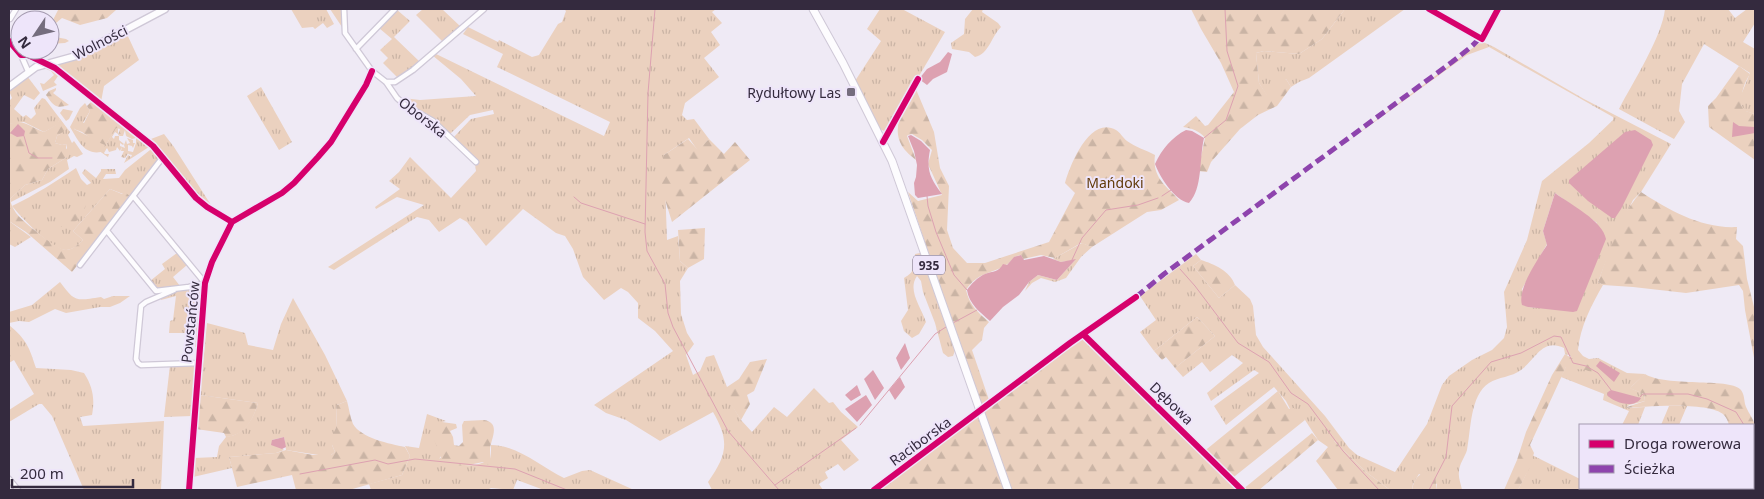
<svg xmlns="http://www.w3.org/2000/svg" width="1764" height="499" viewBox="0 0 1764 499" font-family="'Noto Sans',sans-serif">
	<defs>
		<pattern id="grass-tufts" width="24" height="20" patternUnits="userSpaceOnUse" patternTransform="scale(1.25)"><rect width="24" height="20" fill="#ebd1bf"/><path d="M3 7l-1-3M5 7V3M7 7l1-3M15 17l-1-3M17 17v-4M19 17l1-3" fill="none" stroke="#cab4a5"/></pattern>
		<pattern id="forest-firs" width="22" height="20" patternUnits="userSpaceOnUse" patternTransform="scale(1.25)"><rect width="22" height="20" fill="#ebd1bf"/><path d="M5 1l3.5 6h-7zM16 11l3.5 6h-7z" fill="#cab4a5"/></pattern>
	</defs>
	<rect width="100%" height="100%" fill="#efeaf5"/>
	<path fill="url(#grass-tufts)" fill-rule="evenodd" d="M 291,9 L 326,9 L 334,24 L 327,28 L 323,23 L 315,29 L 313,27 L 302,28 Z
		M 330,9 L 342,9 L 342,27 Z
		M 396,9 L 410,21 L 394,37 L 420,62 L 398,78 L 383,63 L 388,58 L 380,50 L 392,39 L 379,28 Z
		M 423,9 L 442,9 L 461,27 L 443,42 L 416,15 Z
		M 564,9 L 716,9 L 712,12 L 722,23 L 711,32 L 720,45 L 704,58 L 719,77 L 685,103 L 682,115 L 687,120 L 694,119 L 709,139 L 698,151 L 689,138 L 664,155 L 667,240 L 678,236 L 680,261 L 688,268 L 680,281 L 681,314 L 687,333 L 694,344 L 686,355 L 693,375 L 700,371 L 706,357 L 714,355 L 727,387 L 727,397 L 741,420 L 752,432 L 774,407 L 787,417 L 814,388 L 829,403 L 833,402 L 841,412 L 858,427 L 841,440 L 859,460 L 844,471 L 838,464 L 825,472 L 828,478 L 819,484 L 823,490 L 712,490 L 708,482 C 727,455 730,441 713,412 L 660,441 L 626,420 L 606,413 L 594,405 L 673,351 L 655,331 L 638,318 L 638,303 L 628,292 L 621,288 L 604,300 L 583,277 L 573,249 L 565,236 L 556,233 L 523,209 L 486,246 L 467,222 L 460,218 L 439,232 L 429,220 L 417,217 L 334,270 L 328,267 L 424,205 L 397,197 L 376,209 L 375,207 L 400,189 L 389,181 L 399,172 L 410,157 L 451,198 L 476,171 L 475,164 L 477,161 L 453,138 L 471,119 L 494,114 L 493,110 L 470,115 L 450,134 L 427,114 L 408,104 L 403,98 L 420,100 L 476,96 L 461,79 L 432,55 L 434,53 L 604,136 L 610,122 L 497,67 L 503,54 L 463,34 L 468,27 L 498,42 L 499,40 L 532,57 L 539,55 L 558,24 L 562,22 L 566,11 Z
		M 880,9 L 902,9 L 945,32 L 886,132 L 880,129 L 855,81 L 881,41 L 867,29 Z
		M 973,9 L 983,9 L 982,12 L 998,23 L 1001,27 C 991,37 989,54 975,57 L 969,52 L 952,49 L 951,43 L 964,34 L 965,19 Z
		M 1345,9 L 1405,9 L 1309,78 L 1299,82 L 1291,87 L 1286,79 L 1272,94 L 1267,96 L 1259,83 L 1256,53 L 1264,51 L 1299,54 L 1322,39 Z
		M 1665,9 L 1728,9 L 1735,18 L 1747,9 L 1755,9 L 1755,23 L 1743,42 L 1755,49 L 1755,114 L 1745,111 L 1741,105 L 1741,95 L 1750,73 L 1704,44 L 1682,84 L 1679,111 L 1685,122 L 1674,139 L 1619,109 C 1633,82 1662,37 1665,9 Z
		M 126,32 L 139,60 L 104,86 L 101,102 L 56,66 Z
		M 50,36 L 66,39 L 69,41 L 65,43 L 50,44 Z
		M 1483,42 L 1494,47 L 1584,99 L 1671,144 L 1641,192 L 1633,200 L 1616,235 L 1598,282 L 1603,285 C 1592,304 1580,327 1578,350 L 1583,356 L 1589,359 L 1598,358 L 1627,373 L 1645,374 L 1630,388 L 1644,394 L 1645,401 L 1629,405 L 1626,408 L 1645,407 L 1638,425 L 1622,425 L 1629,411 L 1603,400 L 1604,394 L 1561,377 L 1571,356 L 1565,354 L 1564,348 C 1542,338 1536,359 1521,370 C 1512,377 1498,377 1489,383 C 1470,395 1471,430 1467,450 C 1465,457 1459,464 1459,472 C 1458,477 1461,484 1462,490 L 1437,490 L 1437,484 L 1419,474 L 1413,484 L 1412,490 L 1390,490 L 1366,472 L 1334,441 L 1328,447 L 1318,440 L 1305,420 L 1290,409 L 1286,401 L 1274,387 L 1226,425 L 1214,406 L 1259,373 L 1254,370 L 1211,401 L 1207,393 L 1243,363 L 1232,355 L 1210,372 L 1202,362 L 1183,377 L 1175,368 L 1215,336 L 1197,317 L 1154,351 L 1140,332 L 1156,320 L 1140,296 L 1196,254 L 1201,260 L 1193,266 L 1219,298 L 1235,285 L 1250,299 L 1253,306 L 1256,335 L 1263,347 L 1325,416 L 1349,448 L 1357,455 L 1395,472 L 1427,424 L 1442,385 L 1449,376 L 1472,360 L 1492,350 L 1504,338 L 1507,327 L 1504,292 L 1527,240 L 1542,181 L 1589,143 L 1613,120 L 1613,117 L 1489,47 L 1467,55 L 1333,152 L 1478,44 ZM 1555,193 L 1597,223 L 1542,308 L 1528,307 L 1522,289 L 1547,244 L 1543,231 Z
		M 49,67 L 58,76 L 54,82 L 57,85 L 43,91 L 40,83 L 44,84 L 54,75 L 51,71 L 46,69 Z
		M 27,76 L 40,93 L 34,100 L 24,95 L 14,109 L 23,117 L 26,115 L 31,119 L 36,114 L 34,108 L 42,98 L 45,99 L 70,132 L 68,135 L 72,143 L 74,141 L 83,154 L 77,157 L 74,156 L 67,160 L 69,169 L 50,182 L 11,202 L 10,199 L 25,185 L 42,180 L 48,169 L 67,157 L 67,144 L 62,145 L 55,143 L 57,136 L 60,134 L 60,119 L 57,125 L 44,132 L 24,122 L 10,124 L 9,122 L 9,101 L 12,98 L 9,91 Z
		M 261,87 L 292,142 L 279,150 L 247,96 Z
		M 85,103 L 90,111 L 83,123 L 74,129 L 106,145 L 116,127 L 118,129 L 118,134 L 115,132 L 112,137 L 114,139 L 115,136 L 119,136 L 119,140 L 124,144 L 123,145 L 120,143 L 120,146 L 125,148 L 124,145 L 126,140 L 127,144 L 130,143 L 127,138 L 133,140 L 133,143 L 135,143 L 133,148 L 132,146 L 128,145 L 128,151 L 133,152 L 136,143 L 136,138 L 132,139 L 126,136 L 131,131 L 149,147 L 124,163 L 128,155 L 131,157 L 132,155 L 128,154 L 129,152 L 125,158 L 121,157 L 124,151 L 121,151 L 122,147 L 120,151 L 117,147 L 116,150 L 109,152 L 107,148 L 104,153 L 105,154 L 109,154 L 108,157 L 101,152 C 84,155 78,140 70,127 L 80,108 Z
		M 164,134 L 174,147 L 211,205 L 199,195 L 151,139 Z
		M 150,150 L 154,150 L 160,156 L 159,158 L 131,197 L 110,189 L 73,231 L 83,240 C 79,244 73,250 66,250 C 52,250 21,217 12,206 C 35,195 55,182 76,168 L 81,179 L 87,185 L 91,183 L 82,173 L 85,169 L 96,178 L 101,171 L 101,169 L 115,169 L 116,174 L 106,174 L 103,179 L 119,178 L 125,170 Z
		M 9,221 L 31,237 L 15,247 L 9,244 Z
		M 1082,243 L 1092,247 L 1081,257 L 1066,278 L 1055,282 L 1041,278 L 1032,283 L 1025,291 L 1029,282 L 1038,275 L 1057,280 L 1075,260 L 1061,262 L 1053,259 Z
		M 925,252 L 957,345 L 953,356 L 948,357 L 943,353 L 935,323 L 923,292 L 921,281 L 917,276 C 907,290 921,307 926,322 L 919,334 L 912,338 L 904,331 L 901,321 L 908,310 L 904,278 C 915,272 915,266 915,254 Z
		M 177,253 L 187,265 L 173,277 L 180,286 L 158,289 L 150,281 L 165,269 L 162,264 Z
		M 60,282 C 75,302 75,301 101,297 L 104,299 L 113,296 L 130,296 L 120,303 L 110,307 L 100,307 L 66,313 L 55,309 L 29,322 L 19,321 L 9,323 L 9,312 L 32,305 Z
		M 203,286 L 199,347 L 195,347 L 196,333 L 169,333 L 170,321 L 173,320 L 176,296 L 161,300 L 161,298 L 178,290 Z
		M 293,298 L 325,355 L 347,401 L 337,405 L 336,428 L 332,445 L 335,452 L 331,455 L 325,456 L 286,450 L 284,437 L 272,440 L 284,450 L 276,453 L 229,457 L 232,468 L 193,477 L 194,458 L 217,457 L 219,446 L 226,437 C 244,435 253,420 258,403 L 200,395 L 207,323 L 245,333 L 248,345 L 273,350 L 281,324 Z
		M 9,325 C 27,340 29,347 36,368 L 71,370 L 84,373 C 93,387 95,399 92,415 L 80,417 L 83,426 L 164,421 L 161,490 L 84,490 L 52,416 L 42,404 L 39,404 L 9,422 L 9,410 L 34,394 L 14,360 L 9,363 Z
		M 197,364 L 192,416 L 164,417 L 170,365 Z
		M 1669,406 L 1687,406 L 1679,425 L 1661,425 Z
		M 427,414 L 446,421 L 442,422 L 441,456 L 439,459 C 458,465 474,470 491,458 L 491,445 C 518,445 541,467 564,478 L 582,471 L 590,470 L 634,490 L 544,490 L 517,480 L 513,490 L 491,488 L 487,490 L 371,490 L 369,484 L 402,475 L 410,456 L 405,446 L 419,448 Z
		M 1532,455 L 1580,479 L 1580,488 L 1595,488 L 1600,490 L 1518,490 L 1526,474 Z
		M 1697,488 L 1744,488 L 1743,490 L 1696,490 Z"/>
	<path fill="url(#forest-firs)" d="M 57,9 L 115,9 L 116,10 L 107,18 L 80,25 L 62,18 L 56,23 L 53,20 L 58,10 Z
		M 1191,9 L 1345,9 L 1322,39 L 1299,54 L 1264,51 L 1256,53 L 1259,83 L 1267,95 L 1272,93 L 1274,85 L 1286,79 L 1291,87 L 1277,106 L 1258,115 L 1240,129 L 1211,162 L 1207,172 L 1198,171 L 1205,138 C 1200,131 1191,128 1183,127 L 1196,116 L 1205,126 L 1208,125 L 1234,92 L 1221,63 L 1201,29 Z
		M 1739,66 L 1750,74 C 1744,83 1741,93 1741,105 L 1746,111 L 1755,114 L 1755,160 L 1709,127 L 1708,106 L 1716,98 Z
		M 915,87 L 934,132 L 940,168 L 949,186 L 947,230 L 953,248 L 967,263 L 985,263 L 1049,242 L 1075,193 L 1065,183 C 1070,165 1090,115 1116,130 C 1120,132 1123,138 1127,141 C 1135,147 1146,150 1155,155 C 1152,177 1165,185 1179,200 L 1161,210 L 1147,212 L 1092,247 L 1081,243 L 1055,258 L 1041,255 L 1023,259 L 1021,255 C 1011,257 1013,261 1006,265 C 989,275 978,272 966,290 C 969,304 978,313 989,322 L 984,328 L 982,340 L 972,350 L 989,400 L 983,404 L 979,403 L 908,192 L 918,201 L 942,195 L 928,164 L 932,150 L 922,140 L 912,134 L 908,135 L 907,136 L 916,160 C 911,156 905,151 902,146 C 890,126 906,105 915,87 Z
		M 56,88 L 56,90 L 53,93 L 69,105 C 55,109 54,106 46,95 L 49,91 Z
		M 79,88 L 98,104 L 98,107 L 131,131 L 131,134 L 126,136 L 125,130 L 123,136 L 120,136 L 118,135 L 120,129 L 116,128 L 102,152 L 108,157 L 101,152 L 105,145 L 93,140 L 82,132 L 74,129 L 78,123 L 84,123 L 90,111 L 87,106 L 92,101 L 77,90 Z
		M 63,109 L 73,111 L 69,119 L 66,121 L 60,113 Z
		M 60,119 L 67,129 L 57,136 L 55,143 L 62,145 L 67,144 L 66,148 L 69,152 L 67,157 L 48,169 L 42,180 L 25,185 L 10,199 C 11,205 13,208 16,213 C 22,221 57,250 66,250 C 72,250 79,244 83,240 L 73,231 L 110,189 L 122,194 L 126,193 L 131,197 L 72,272 L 26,232 L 9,221 L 9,122 L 10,124 C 23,118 32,128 44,132 L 56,125 Z
		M 688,139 L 698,150 L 709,139 L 724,154 L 735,142 L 750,160 L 672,222 L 661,187 L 664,155 Z
		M 1641,192 C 1669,210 1702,229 1737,227 L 1736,239 L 1743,246 L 1747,279 L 1755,311 L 1755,363 L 1745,310 L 1743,291 L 1739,285 L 1686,293 L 1633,287 L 1603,285 L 1598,282 C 1609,252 1619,216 1641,192 Z
		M 81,196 L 86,205 C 83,216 74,227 61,227 L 57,223 C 61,213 72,208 79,197 Z
		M 705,228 L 704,259 L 688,268 L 680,261 L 678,230 Z
		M 1201,260 C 1214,264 1230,271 1235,285 L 1219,298 L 1193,266 Z
		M 1197,317 L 1215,336 L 1175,368 L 1166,357 L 1162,360 L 1154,351 Z
		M 1082,336 L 1202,453 L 1278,391 L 1289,409 L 1294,408 L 1305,420 L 1230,480 L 1240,490 L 1010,490 L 982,412 Z
		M 1565,354 L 1578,362 L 1589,365 L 1595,371 L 1592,373 C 1581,366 1577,372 1566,367 L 1530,445 L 1534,453 L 1529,469 L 1518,490 L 1504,490 L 1517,460 L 1526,432 L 1552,375 Z
		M 767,359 L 754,391 L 747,395 L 750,404 L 741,420 L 726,397 L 727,387 L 739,379 L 750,362 Z
		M 1645,374 C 1666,387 1729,378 1740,389 C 1744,393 1744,398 1745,404 C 1747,411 1753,418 1755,425 C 1757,432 1755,441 1755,448 L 1753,448 L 1753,425 L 1729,425 C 1728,422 1727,418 1724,415 C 1709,401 1644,407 1624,408 L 1645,401 L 1644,394 L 1629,388 C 1636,384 1639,378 1645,374 Z
		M 200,395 L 258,403 C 253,420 245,435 226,437 L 224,433 L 196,429 Z
		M 347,401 C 349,408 350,417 353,424 C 361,438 390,444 405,447 L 410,456 L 402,475 L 349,490 L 296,490 L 292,475 L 237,487 L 229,457 L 276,453 L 286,450 L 313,455 L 331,455 L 335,452 L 330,440 L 336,428 L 337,405 Z
		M 978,417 L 1004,490 L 878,490 Z
		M 484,420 C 502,423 490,440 490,450 C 490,456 492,460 491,466 L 483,462 L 464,466 L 431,462 L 431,460 L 441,458 C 437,441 427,439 442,422 L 456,424 L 457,428 L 450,431 L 453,437 L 454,445 L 459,446 L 463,442 L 462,425 L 464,421 Z
		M 1312,433 L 1318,440 L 1259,490 L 1242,490 Z
		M 1328,437 L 1334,441 L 1366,472 L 1390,490 L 1338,490 L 1316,461 L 1328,447 Z
		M 1428,471 L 1435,476 L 1437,490 L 1412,490 C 1414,479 1418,474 1428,471 Z"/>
	<path fill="#dda1b1" d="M 948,52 L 952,54 L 947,72 L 933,79 L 927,85 L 919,79 L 927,69 L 940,62 Z
		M 1733,122 L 1739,126 L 1754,127 L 1755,133 L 1732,137 Z
		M 18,124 L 25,131 L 24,136 L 17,137 L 10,133 Z
		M 1186,130 L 1192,131 L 1204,138 C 1199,159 1203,188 1189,203 C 1174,200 1160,177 1155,164 C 1162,149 1172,137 1186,130 Z
		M 1635,130 L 1651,140 L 1653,145 L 1621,209 L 1615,218 L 1612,218 L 1588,201 L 1569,183 L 1569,180 L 1625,132 Z
		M 911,135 L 921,141 L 930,150 C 926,170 930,178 942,194 L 918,198 L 915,195 L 914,183 L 916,177 L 917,165 L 914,151 L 908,136 Z
		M 1555,193 C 1570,204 1603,221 1606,239 L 1577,311 L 1573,312 L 1528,307 L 1522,305 C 1517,289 1538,259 1547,245 L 1543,231 Z
		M 1021,255 L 1024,260 L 1044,256 L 1061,262 L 1076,259 L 1057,280 L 1038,275 L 1029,282 L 1019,295 L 1003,307 L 990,321 C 980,312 969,304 967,290 C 971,284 978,277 985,274 C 993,271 999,272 1003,264 L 1007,265 L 1014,257 Z
		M 905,343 L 910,358 L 901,370 L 896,358 Z
		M 1600,361 L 1620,373 L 1614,382 L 1596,366 Z
		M 873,370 L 884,388 L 875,400 L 864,379 Z
		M 900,377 L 905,387 L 895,400 L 889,390 Z
		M 857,385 L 861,395 L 851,401 L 845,395 Z
		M 1611,390 L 1641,398 C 1635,409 1614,403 1607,395 L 1608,392 Z
		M 866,395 L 872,405 L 857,422 L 845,409 Z
		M 284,437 L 286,447 L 282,449 L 271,445 L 272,440 Z"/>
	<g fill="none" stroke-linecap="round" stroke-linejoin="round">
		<path stroke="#dda1b1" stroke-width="1" d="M 655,9 L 648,93 L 645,232 L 647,251 L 665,284 L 668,313 L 673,327 L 728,431 L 779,490
			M 24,136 L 29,153 L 38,158 L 52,158
			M 1204,138 L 1226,120 L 1238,86 L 1227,51 L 1225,9
			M 927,196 L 928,206 L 936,232 L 954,275 L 967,290
			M 1162,196 L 1171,190
			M 574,197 L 581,203 L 645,224
			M 1072,260 L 1082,238 L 1106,210 L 1138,205 L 1158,198
			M 1180,269 L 1195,286 L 1238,343 L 1269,362 L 1291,393 L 1308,404 L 1343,451 L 1379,490
			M 953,323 L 977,310
			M 1640,397 L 1643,394 L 1688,394 L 1707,399 L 1736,412 L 1744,425
			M 860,425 L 935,334 L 946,327
			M 1753,440 L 1755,441
			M 300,474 L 375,460 L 388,464 L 415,459 L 515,469 L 567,490
			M 775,485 L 856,428
			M 1429,490 L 1446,457 L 1452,406 L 1491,362 L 1521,353 L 1554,336 L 1561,337 L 1573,363 L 1586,366 L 1598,373 L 1611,390"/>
		<g stroke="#cfc8d7" stroke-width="7">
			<path id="street" d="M 344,9 L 345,33 L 372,71 L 386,82 L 397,98 L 405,105 L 433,121 L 476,162
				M 9,19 L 10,19 L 16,9
				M 9,41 L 21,55 L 28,55 L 55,68 L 153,146 L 196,198 L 207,207 L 232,222
				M 356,49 L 395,9
				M 21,55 L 28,71
				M 386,82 L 395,82 L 413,70 L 484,9
				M 883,142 L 918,79
				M 107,231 L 156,291 L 189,287 L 205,283 L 134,197
				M 80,265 L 163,157
				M 174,290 L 146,302 L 141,306 L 136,359 L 138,363 L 141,365 L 199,363
				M 1083,334 L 1242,490
				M 9,479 L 18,490
				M 1600,488 L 1606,490
				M 189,490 L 205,283 L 212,262 L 232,222 L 282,193 L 294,183 L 318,157 L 331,142 L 366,85 L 372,71
				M 874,490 L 1070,343 L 1136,297"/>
		</g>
		<g stroke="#cfc8d7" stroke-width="9">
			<path id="secondary" d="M 9,87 L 36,67 L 76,56 L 165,9"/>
		</g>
		<g stroke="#cfc8d7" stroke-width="9">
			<path id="primary" d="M 813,9 L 843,63 L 892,161 L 1008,490"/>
		</g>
		<use href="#street" stroke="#fdfcfe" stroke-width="4.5"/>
		<use href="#secondary" stroke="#fdfcfe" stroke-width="6"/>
		<use href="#primary" stroke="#fdfcfe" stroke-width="7"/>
		<path stroke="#8e44ad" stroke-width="5" stroke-dasharray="10 5" stroke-linecap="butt" d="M 1136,297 L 1164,274 L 1452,62 L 1471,47 L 1483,35"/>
		<g stroke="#eee5fa" stroke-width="9">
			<path id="cycleway" d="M 1429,9 L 1482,39 L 1498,9
				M 9,41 L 21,55 L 28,55 L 55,68 L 153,146 L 196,198 L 207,207 L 232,222
				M 883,142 L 918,79
				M 1083,334 L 1242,490
				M 189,490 L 205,283 L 212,262 L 232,222 L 282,193 L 294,183 L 318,157 L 331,142 L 366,85 L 372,71
				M 874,490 L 1070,343 L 1136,297"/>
		</g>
		<use href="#cycleway" stroke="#d6006c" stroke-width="6"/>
	</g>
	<rect fill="#756d7e" stroke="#eee5fa" stroke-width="2" x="846" y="87" width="10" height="10" rx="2.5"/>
	<g text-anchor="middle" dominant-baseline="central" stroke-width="4" stroke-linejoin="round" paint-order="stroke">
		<rect fill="#eee5fa" stroke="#6c6276" stroke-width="1" x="913" y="255.5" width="32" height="19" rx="4"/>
		<g font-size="12" font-weight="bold" fill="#342a3e">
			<text x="929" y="265">935</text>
		</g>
		<g font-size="14" fill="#342a3e" stroke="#eee5fa">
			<text transform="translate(100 42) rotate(-27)">Wolności</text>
			<text transform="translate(423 117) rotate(38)">Oborska</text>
			<text transform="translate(190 322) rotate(-84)">Powstańców</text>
			<text transform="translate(1172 403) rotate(44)">Dębowa</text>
			<text transform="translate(920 441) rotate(-36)">Raciborska</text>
		</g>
		<g font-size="14" fill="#342a3e" stroke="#eee5fa" text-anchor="end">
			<text x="841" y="92">Rydułtowy Las</text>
		</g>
		<g font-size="14" fill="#613a09" stroke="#eee5fa">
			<text x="1115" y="182">Mańdoki</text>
		</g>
	</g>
	<rect width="1764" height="499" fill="none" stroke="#342a3e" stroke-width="20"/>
	<rect x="1579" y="424" width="175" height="65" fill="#eee5fa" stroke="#a49aaf"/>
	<rect x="1589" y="440" width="25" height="8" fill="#d6006c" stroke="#a49aaf"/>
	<text x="1624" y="449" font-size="15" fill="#342a3e">Droga rowerowa</text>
	<rect x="1589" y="465" width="25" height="8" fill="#8e44ad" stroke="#a49aaf"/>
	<text x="1624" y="474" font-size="15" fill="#342a3e">Ścieżka</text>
	<g transform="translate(35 35) rotate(235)"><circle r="24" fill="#eee5fa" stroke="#a49aaf"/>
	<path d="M0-4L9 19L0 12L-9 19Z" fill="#756d7e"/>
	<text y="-8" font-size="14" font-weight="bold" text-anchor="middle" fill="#342a3e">N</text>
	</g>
	<path d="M12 479v8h121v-8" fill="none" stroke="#342a3e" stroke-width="2.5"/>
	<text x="20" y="479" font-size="15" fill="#342a3e" stroke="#eee5fa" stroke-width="4" paint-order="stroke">200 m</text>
</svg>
